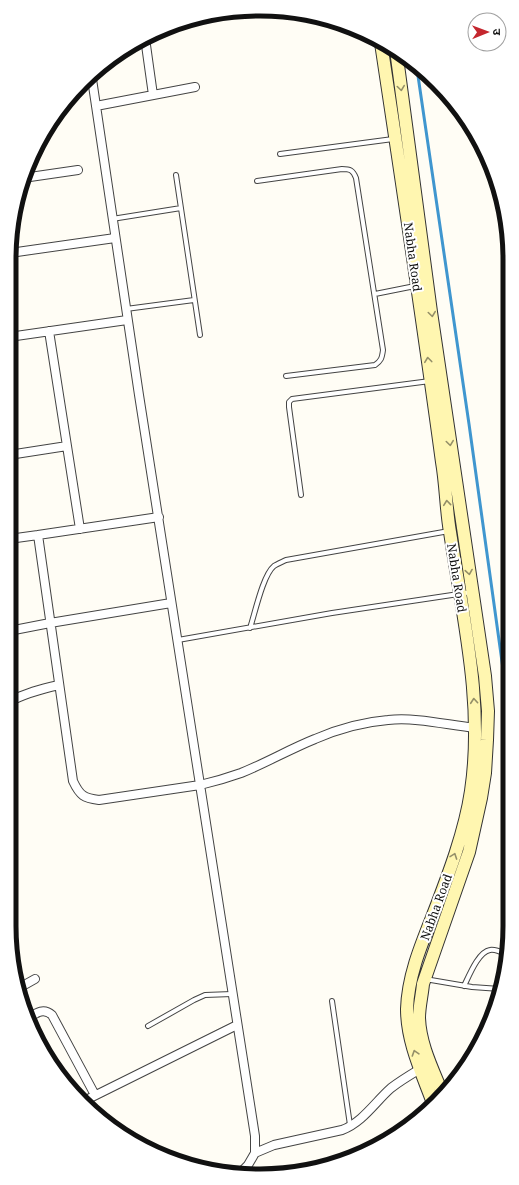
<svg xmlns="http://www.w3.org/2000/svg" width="519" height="1185" viewBox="0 0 519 1185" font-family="'Noto Serif','Noto Sans Devanagari',serif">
	<rect width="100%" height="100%" fill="#fffdf5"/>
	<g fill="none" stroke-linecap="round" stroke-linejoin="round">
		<path stroke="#3f96cf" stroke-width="3" d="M 417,69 L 469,424 L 509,712"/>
		<g stroke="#444" stroke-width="6">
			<path id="service" d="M 280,154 L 393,139
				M 176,175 L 200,335
				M 257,181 L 342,169 C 350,169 353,170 356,178 L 383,350 C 382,358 381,361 375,365 L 286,376
				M 112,219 L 181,208
				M 375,294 L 415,286
				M 126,309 L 194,300
				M 301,495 L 289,407 L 289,402 L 292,399 L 430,381
				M 250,628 C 255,613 263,575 274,566 C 277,564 282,562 286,560 L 449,531
				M 178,640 L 332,613 L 472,592
				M 425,979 L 472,987 L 500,989
				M 464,986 C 469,976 478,952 490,950 C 495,949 501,952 505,954
				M 332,1001 L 350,1125
				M 148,1026 L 194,1000 L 205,995 L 232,994"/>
		</g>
		<g stroke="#444" stroke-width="10">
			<path id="minor" d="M 145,38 L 153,95
				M 92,79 L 139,395 L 255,1136 L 255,1153
				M 96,106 L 195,87
				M 23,178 L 78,170
				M 10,253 L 115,238
				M 49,331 L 80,529
				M 9,337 L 127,320
				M 9,455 L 67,446
				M 159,517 L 38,535 L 73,781 C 80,796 84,798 99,800 L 200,785 C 213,782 227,778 241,773 C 266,763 290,749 315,739 C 338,729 363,722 388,720 C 417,717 447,725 476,728
				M 9,539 L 38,535
				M 9,631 L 50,623 L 171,603
				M 9,702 C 25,693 41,689 59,685
				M 19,988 L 35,979
				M 29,1018 C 37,1012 44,1008 52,1015 L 95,1095
				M 84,1101 L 237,1025
				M 242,1171 L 248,1165 L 255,1153 L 274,1145 L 342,1130 C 363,1122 375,1102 391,1088 C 400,1081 410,1075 420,1069"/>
		</g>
		<g stroke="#333" stroke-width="14">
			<path id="secondary" d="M 381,43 C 402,182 423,322 442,462 C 446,485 446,509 450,532 C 463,618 484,704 471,791 C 465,832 448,876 433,915 C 421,945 408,976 407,1009 C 407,1042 422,1073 433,1103
				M 396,50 L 431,312 L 485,676 L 488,711 L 487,740 L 485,773 L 481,798 L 469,852 L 423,984 C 422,995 419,1007 419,1018 C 420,1045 433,1070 443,1095"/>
		</g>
		<use href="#service" stroke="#fff" stroke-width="4"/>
		<use href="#minor" stroke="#fff" stroke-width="8"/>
		<use href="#secondary" stroke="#fff6b0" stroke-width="12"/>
	</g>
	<defs><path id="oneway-chevron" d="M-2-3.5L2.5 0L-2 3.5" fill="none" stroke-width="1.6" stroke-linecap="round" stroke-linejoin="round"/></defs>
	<g stroke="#948f68">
		<use href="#oneway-chevron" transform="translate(401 88) rotate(82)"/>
		<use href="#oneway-chevron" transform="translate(432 314) rotate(82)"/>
		<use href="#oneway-chevron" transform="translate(428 360) rotate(-97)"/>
		<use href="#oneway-chevron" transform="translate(450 443) rotate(82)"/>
		<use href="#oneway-chevron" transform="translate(447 503) rotate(-96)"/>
		<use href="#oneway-chevron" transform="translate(469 572) rotate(81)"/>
		<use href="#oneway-chevron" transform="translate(474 701) rotate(-95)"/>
		<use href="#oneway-chevron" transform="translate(454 856) rotate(-70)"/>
		<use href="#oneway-chevron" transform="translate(415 1053) rotate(-108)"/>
	</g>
	<g text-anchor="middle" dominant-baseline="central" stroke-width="4" stroke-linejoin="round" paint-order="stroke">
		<g font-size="12" fill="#111" stroke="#fff">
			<text transform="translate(413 257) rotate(82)">Nabha Road</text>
			<text transform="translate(457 578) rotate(81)">Nabha Road</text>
			<text transform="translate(436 907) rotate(-70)">Nabha Road</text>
		</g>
	</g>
	<path d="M0 0H519V1185H0ZM259 16H260A243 243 0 0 1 503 259V926A243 243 0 0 1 260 1169H259A243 243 0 0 1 16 926V259A243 243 0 0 1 259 16Z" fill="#fff" fill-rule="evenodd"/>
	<path fill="none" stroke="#111" stroke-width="5" d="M259 16H260A243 243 0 0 1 503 259V926A243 243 0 0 1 260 1169H259A243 243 0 0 1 16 926V259A243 243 0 0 1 259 16Z"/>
	<g transform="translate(487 32) rotate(89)"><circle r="19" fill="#ffffff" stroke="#a0a0a0"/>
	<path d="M0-3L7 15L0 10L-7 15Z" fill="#c4262e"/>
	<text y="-6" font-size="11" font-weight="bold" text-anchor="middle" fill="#111111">उ</text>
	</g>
</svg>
